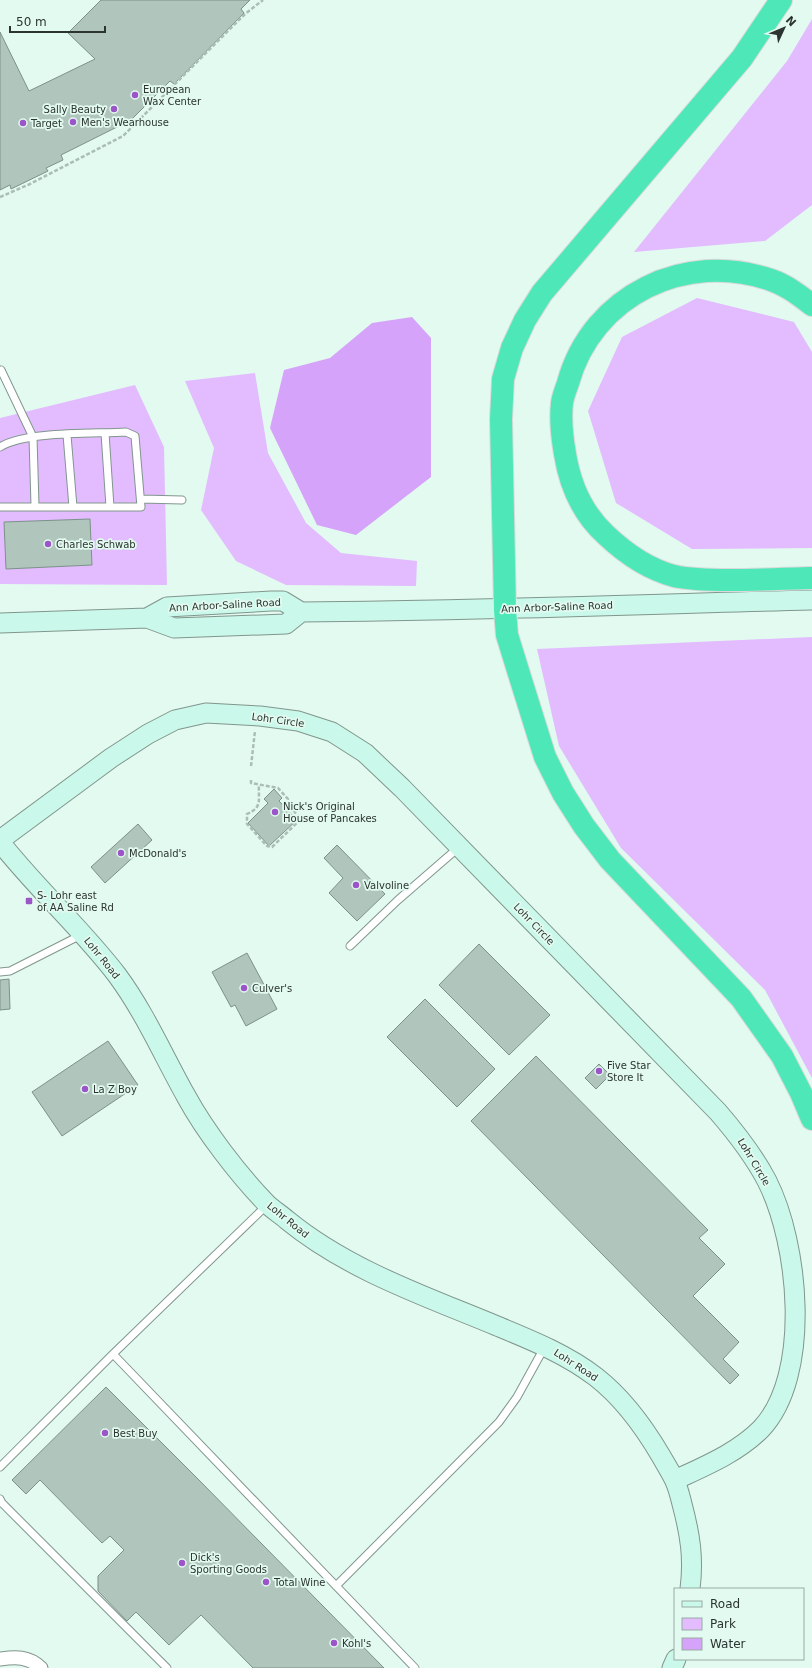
<svg xmlns="http://www.w3.org/2000/svg" width="812" height="1668" viewBox="0 0 812 1668" font-family="'DejaVu Sans',sans-serif">
	<rect width="100%" height="100%" fill="#e3faf0"/>
	<path fill="#e2bcfe" d="M 812,19 L 812,205 L 765,241 L 634,252 L 787,61 Z
		M 697,298 L 794,322 L 812,352 L 812,548 L 692,549 L 616,503 L 588,411 L 622,337 Z
		M 255,373 L 268,453 L 306,523 L 341,553 L 417,561 L 416,586 L 286,585 L 236,561 L 201,510 L 214,448 L 185,381 Z
		M 135,385 L 164,447 L 167,585 L 0,584 L 0,418 Z
		M 812,637 L 812,1078 L 765,990 L 621,848 L 559,746 L 537,649 Z"/>
	<path fill="#d5a3f9" d="M 412,317 L 431,338 L 431,477 L 356,535 L 317,525 L 270,428 L 284,370 L 330,358 L 372,323 Z"/>
	<path fill="#b0c6bc" stroke="#7c9289" d="M 101,0 L 250,0 L 241,9 L 244,13 L 174,84 L 170,81 L 131,120 L 61,155 L 63,160 L 46,168 L 48,171 L 11,189 L 10,185 L 0,190 L 0,32 L 29,91 L 95,59 L 68,33 Z
		M 90,519 L 92,565 L 6,569 L 4,522 Z
		M 274,789 L 282,798 L 279,801 L 297,820 L 269,846 L 248,823 L 268,803 L 264,799 Z
		M 138,824 L 152,840 L 105,883 L 91,867 Z
		M 337,845 L 385,894 L 357,921 L 329,893 L 343,878 L 324,858 Z
		M 479,944 L 550,1015 L 509,1055 L 439,985 Z
		M 247,953 L 277,1009 L 246,1026 L 235,1005 L 231,1007 L 212,972 Z
		M 9,979 L 10,1009 L 0,1010 L 0,980 Z
		M 425,999 L 495,1069 L 457,1107 L 387,1037 Z
		M 108,1041 L 138,1085 L 62,1136 L 32,1092 Z
		M 536,1056 L 708,1230 L 699,1238 L 725,1264 L 693,1296 L 739,1342 L 723,1359 L 739,1375 L 730,1384 L 471,1121 Z
		M 599,1064 L 610,1075 L 596,1089 L 585,1078 Z
		M 106,1387 L 198,1479 L 384,1668 L 253,1668 L 201,1615 L 169,1645 L 136,1612 L 127,1621 L 98,1591 L 98,1576 L 124,1550 L 110,1536 L 102,1543 L 40,1480 L 26,1494 L 12,1480 Z"/>
	<g fill="none" stroke-linecap="round" stroke-linejoin="round">
		<g stroke="#81968d" stroke-width="9">
			<path id="lane" d="M 1,370 L 33,437 L 35,506
				M 105,433 L 110,507
				M 67,435 L 73,507
				M 0,447 C 26,431 94,434 126,432 L 135,436 L 141,507 L 0,507
				M 141,499 L 182,500
				M 350,946 L 398,900 L 458,848
				M 0,972 L 10,971 L 81,935
				M 267,1205 L 113,1354 L 415,1668
				M 0,1467 L 113,1354
				M 0,1499 L 2,1503 L 167,1668
				M 336,1586 L 499,1422 L 517,1397 L 544,1348"/>
		</g>
		<g stroke="#81968d" stroke-width="15">
			<path id="street" d="M 0,1659 C 16,1657 28,1656 41,1668"/>
		</g>
		<g stroke="#81968d" stroke-width="21">
			<path id="secondary" d="M 147,618 L 167,607 L 271,601 L 283,601 L 301,612 C 472,611 642,604 812,600
				M 0,623 L 147,618 L 174,628 L 286,624 L 301,612
				M 0,840 L 111,758 L 148,734 L 175,720 L 206,713 L 260,716 L 298,721 L 332,732 L 365,753 L 402,788 L 718,1112 C 737,1134 754,1156 767,1181 C 799,1244 812,1375 761,1429 C 737,1453 705,1466 675,1480
				M 0,842 C 37,889 81,928 117,975 C 145,1013 163,1055 186,1096 C 205,1131 238,1174 266,1203 C 272,1209 280,1214 287,1220 C 348,1270 425,1296 497,1326 C 531,1340 566,1354 596,1377 C 623,1398 644,1427 661,1456 C 665,1463 670,1471 674,1479 C 678,1487 680,1496 682,1504 C 690,1534 694,1558 690,1589
				M 672,1668 L 676,1659"/>
		</g>
		<g stroke="#d9dada" stroke-width="24">
			<path id="highway" d="M 781,0 L 742,58 L 542,293 L 525,320 L 512,348 L 503,379 L 501,419 L 505,610 L 507,635 L 520,677 L 545,757 L 563,793 L 584,826 L 610,860 L 741,998 L 782,1056 L 801,1093 L 812,1119
				M 812,305 C 799,295 786,285 771,280 C 686,250 592,295 568,383 C 566,389 563,396 562,403 C 560,420 562,437 565,454 C 570,485 583,514 606,535 C 625,553 648,569 674,576 C 692,580 711,580 729,580 C 757,580 784,579 812,578"/>
		</g>
		<path stroke="#abbeb6" stroke-width="2.5" stroke-dasharray="4 2" stroke-linecap="butt" d="M 0,197 L 30,184 L 123,136 L 245,14 L 263,0
			M 251,766 L 255,731
			M 251,780 L 251,783 L 278,788 L 288,799 L 286,802 L 301,819 L 272,847 L 267,846 L 247,824 L 247,814 C 263,807 258,800 259,785"/>
		<use href="#lane" stroke="#fff" stroke-width="7"/>
		<use href="#street" stroke="#fff" stroke-width="13"/>
		<use href="#secondary" stroke="#caf8ea" stroke-width="19"/>
		<use href="#highway" stroke="#4ee8b8" stroke-width="22"/>
	</g>
	<g fill="#9c55c9" stroke="#e3faf0" stroke-width="1.5">
		<circle cx="135" cy="95" r="4"/>
		<circle cx="114" cy="109" r="4"/>
		<circle cx="73" cy="122" r="4"/>
		<circle cx="23" cy="123" r="4"/>
		<circle cx="48" cy="544" r="4"/>
		<circle cx="275" cy="812" r="4"/>
		<circle cx="121" cy="853" r="4"/>
		<circle cx="356" cy="885" r="4"/>
		<rect x="25" y="897" width="8" height="8" rx="2"/>
		<circle cx="244" cy="988" r="4"/>
		<circle cx="599" cy="1071" r="4"/>
		<circle cx="85" cy="1089" r="4"/>
		<circle cx="105" cy="1433" r="4"/>
		<circle cx="182" cy="1563" r="4"/>
		<circle cx="266" cy="1582" r="4"/>
		<circle cx="334" cy="1643" r="4"/>
	</g>
	<g text-anchor="middle" dominant-baseline="central" stroke-width="3.5" stroke-linejoin="round" paint-order="stroke">
		<g font-size="10" fill="#2b3430" stroke="#e3faf0" text-anchor="start">
			<text x="143" y="89">European<tspan x="143" dy="12">Wax Center</tspan></text>
			<text x="106" y="109" text-anchor="end">Sally Beauty</text>
			<text x="81" y="122">Men's Wearhouse</text>
			<text x="31" y="123">Target</text>
			<text x="56" y="544">Charles Schwab</text>
			<text x="283" y="806">Nick's Original<tspan x="283" dy="12">House of Pancakes</tspan></text>
			<text x="129" y="853">McDonald's</text>
			<text x="364" y="885">Valvoline</text>
			<text x="37" y="895">S- Lohr east<tspan x="37" dy="12">of AA Saline Rd</tspan></text>
			<text x="252" y="988">Culver's</text>
			<text x="607" y="1065">Five Star<tspan x="607" dy="12">Store It</tspan></text>
			<text x="93" y="1089">La Z Boy</text>
			<text x="113" y="1433">Best Buy</text>
			<text x="190" y="1557">Dick's<tspan x="190" dy="12">Sporting Goods</tspan></text>
			<text x="274" y="1582">Total Wine</text>
			<text x="342" y="1643">Kohl's</text>
		</g>
		<g font-size="10" fill="#2b3430" stroke="#e3faf0">
			<text transform="translate(225 605) rotate(-3)">Ann Arbor-Saline Road</text>
			<text transform="translate(557 607) rotate(-2)">Ann Arbor-Saline Road</text>
			<text transform="translate(278 720) rotate(8)">Lohr Circle</text>
			<text transform="translate(534 924) rotate(46)">Lohr Circle</text>
			<text transform="translate(102 958) rotate(51)">Lohr Road</text>
			<text transform="translate(754 1162) rotate(59)">Lohr Circle</text>
			<text transform="translate(288 1220) rotate(39)">Lohr Road</text>
			<text transform="translate(576 1365) rotate(33)">Lohr Road</text>
		</g>
	</g>
	<rect x="674" y="1588" width="130" height="72" fill="#e3faf0" stroke="#99aba3"/>
	<rect x="682" y="1601" width="20" height="6" fill="#caf8ea" stroke="#99aba3"/>
	<text x="710" y="1608" font-size="12" fill="#2b3430">Road</text>
	<rect x="682" y="1618" width="20" height="12" fill="#e2bcfe" stroke="#99aba3"/>
	<text x="710" y="1628" font-size="12" fill="#2b3430">Park</text>
	<rect x="682" y="1638" width="20" height="12" fill="#d5a3f9" stroke="#99aba3"/>
	<text x="710" y="1648" font-size="12" fill="#2b3430">Water</text>
	<g transform="translate(784 28) rotate(46)" stroke="#e3faf0" stroke-width="3" paint-order="stroke">
	<path d="M0-3L7 15L0 10L-7 15Z" fill="#2b3430"/>
	<text y="-6" font-size="11" font-weight="bold" text-anchor="middle" fill="#2b3430">N</text>
	</g>
	<path d="M10 26v6h95v-6" fill="none" stroke="#2b3430" stroke-width="2"/>
	<text x="16" y="26" font-size="12" fill="#2b3430" stroke="#e3faf0" stroke-width="3" paint-order="stroke">50 m</text>
</svg>
